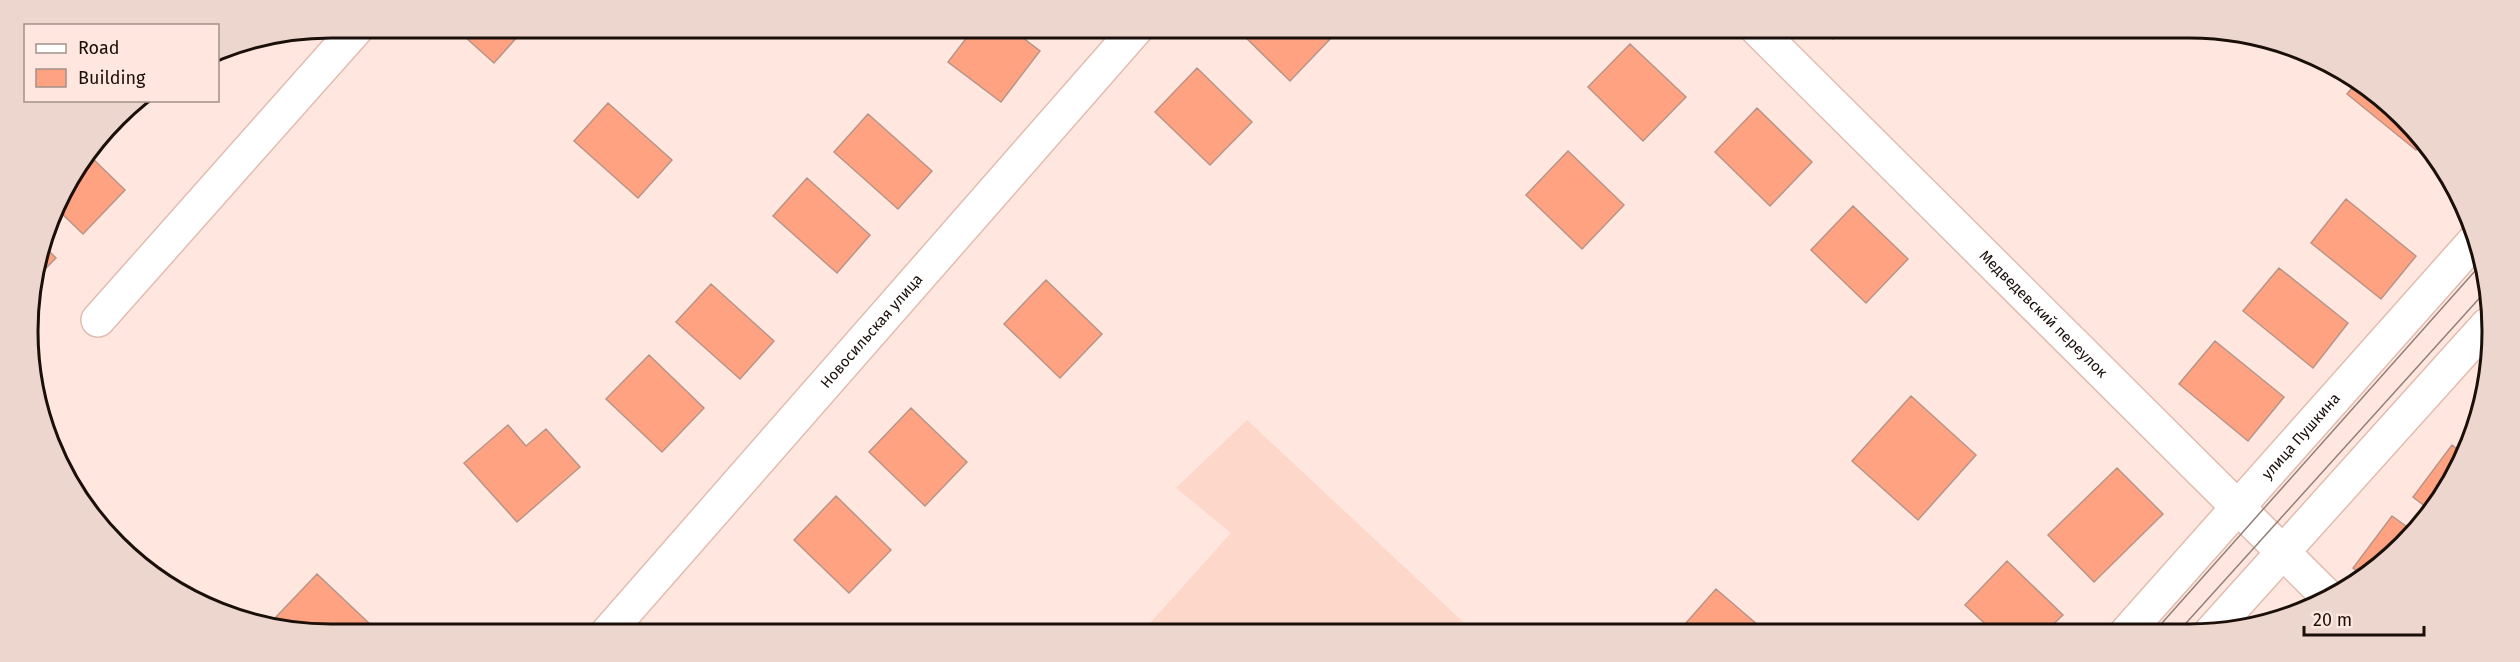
<svg xmlns="http://www.w3.org/2000/svg" width="2520" height="662" viewBox="0 0 2520 662" font-family="'Fira Sans',sans-serif">
	<rect width="100%" height="100%" fill="#ffe7df"/>
	<path fill="#fcd7ca" d="M 1247,420 L 1474,632 L 1142,632 L 1231,533 L 1176,488 Z"/>
	<path fill="#ffa282" stroke="#b89487" stroke-width="1.5" d="M 454,27 L 526,27 L 494,63 Z
		M 974,28 L 1010,28 L 1040,51 L 1001,102 L 948,62 Z
		M 1236,28 L 1323,28 L 1332,37 L 1290,81 Z
		M 1821,29 L 1840,29 L 1833,39 Z
		M 1630,44 L 1686,97 L 1643,141 L 1588,87 Z
		M 1197,68 L 1252,122 L 1210,165 L 1155,112 Z
		M 2357,82 L 2424,140 L 2416,150 L 2347,94 Z
		M 608,103 L 672,160 L 638,198 L 574,141 Z
		M 1757,108 L 1812,162 L 1770,206 L 1715,152 Z
		M 868,114 L 932,171 L 898,209 L 834,152 Z
		M 1568,151 L 1624,205 L 1582,249 L 1526,195 Z
		M 90,156 L 125,190 L 83,234 L 55,207 L 58,197 Z
		M 807,178 L 870,235 L 837,273 L 773,216 Z
		M 2346,199 L 2416,256 L 2381,299 L 2311,243 Z
		M 1853,206 L 1908,259 L 1866,303 L 1811,250 Z
		M 45,247 L 56,258 L 36,278 Z
		M 2279,268 L 2348,323 L 2313,368 L 2243,311 Z
		M 1046,280 L 1102,334 L 1060,378 L 1004,324 Z
		M 711,284 L 774,341 L 740,379 L 676,322 Z
		M 2215,341 L 2284,397 L 2248,441 L 2179,384 Z
		M 649,355 L 704,408 L 662,452 L 606,399 Z
		M 1911,396 L 1976,455 L 1918,520 L 1852,461 Z
		M 911,408 L 967,462 L 925,506 L 869,452 Z
		M 508,425 L 526,446 L 546,429 L 580,467 L 517,522 L 464,463 Z
		M 2452,445 L 2465,455 L 2461,466 L 2430,510 L 2413,497 Z
		M 2117,468 L 2163,514 L 2094,582 L 2048,535 Z
		M 836,496 L 891,550 L 849,593 L 794,540 Z
		M 2392,516 L 2414,532 L 2404,546 L 2363,575 L 2353,568 Z
		M 2007,561 L 2063,615 L 2045,632 L 1994,632 L 1965,605 Z
		M 317,574 L 373,627 L 368,632 L 291,632 L 276,617 Z
		M 1716,589 L 1766,632 L 1678,632 Z"/>
	<g fill="none" stroke-linecap="round" stroke-linejoin="round">
		<g stroke="#e1bcaf" stroke-width="36">
			<g id="street">
				<path id="s1" d="M 1757,29 L 2330,599"/>
				<path d="M 98,320 L 358,27"/>
				<path id="s2" d="M 608,632 L 1137,28"/>
			</g>
		</g>
		<g stroke="#e1bcaf" stroke-width="36">
			<g id="secondary">
				<path id="s3" d="M 2127,632 L 2476,239"/>
				<path d="M 2211,632 L 2487,325"/>
			</g>
		</g>
		<use href="#street" stroke="#fff" stroke-width="33"/>
		<use href="#secondary" stroke="#fff" stroke-width="33"/>
		<path stroke="#917f78" stroke-width="1.5" d="M 2154,632 L 2483,262
			M 2178,632 L 2485,292"/>
	</g>
	<g text-anchor="middle" dominant-baseline="central" stroke-width="5" stroke-linejoin="round" paint-order="stroke">
		<g font-size="15" fill="#1b0f0a" stroke="#ffe7df">
			<text stroke="none"><textPath href="#s1" startOffset="404">Медведевский переулок</textPath></text>
			<text stroke="none"><textPath href="#s2" startOffset="400">Новосильская улица</textPath></text>
			<text stroke="none"><textPath href="#s3" startOffset="262">улица Пушкина</textPath></text>
		</g>
	</g>
	<path d="M0 0H2520V662H0ZM331 38H2189A293 293 0 0 1 2482 331V331A293 293 0 0 1 2189 624H331A293 293 0 0 1 38 331V331A293 293 0 0 1 331 38Z" fill="#edd6ce" fill-rule="evenodd"/>
	<path fill="none" stroke="#1b0f0a" stroke-width="3" d="M331 38H2189A293 293 0 0 1 2482 331V331A293 293 0 0 1 2189 624H331A293 293 0 0 1 38 331V331A293 293 0 0 1 331 38Z"/>
	<rect x="24" y="24" width="195" height="78" fill="#ffe7df" stroke="#a4918a" stroke-width="1.5"/>
	<rect x="36" y="44" width="30" height="9" fill="#ffffff" stroke="#a4918a" stroke-width="1.5"/>
	<text x="78" y="54" font-size="18" fill="#1b0f0a">Road</text>
	<rect x="36" y="69" width="30" height="18" fill="#ffa282" stroke="#a4918a" stroke-width="1.5"/>
	<text x="78" y="84" font-size="18" fill="#1b0f0a">Building</text>
	<path d="M2304 626v9h120v-9" fill="none" stroke="#1b0f0a" stroke-width="3"/>
	<text x="2313" y="626" font-size="18" fill="#1b0f0a" stroke="#ffe7df" stroke-width="4.5" paint-order="stroke">20 m</text>
</svg>
